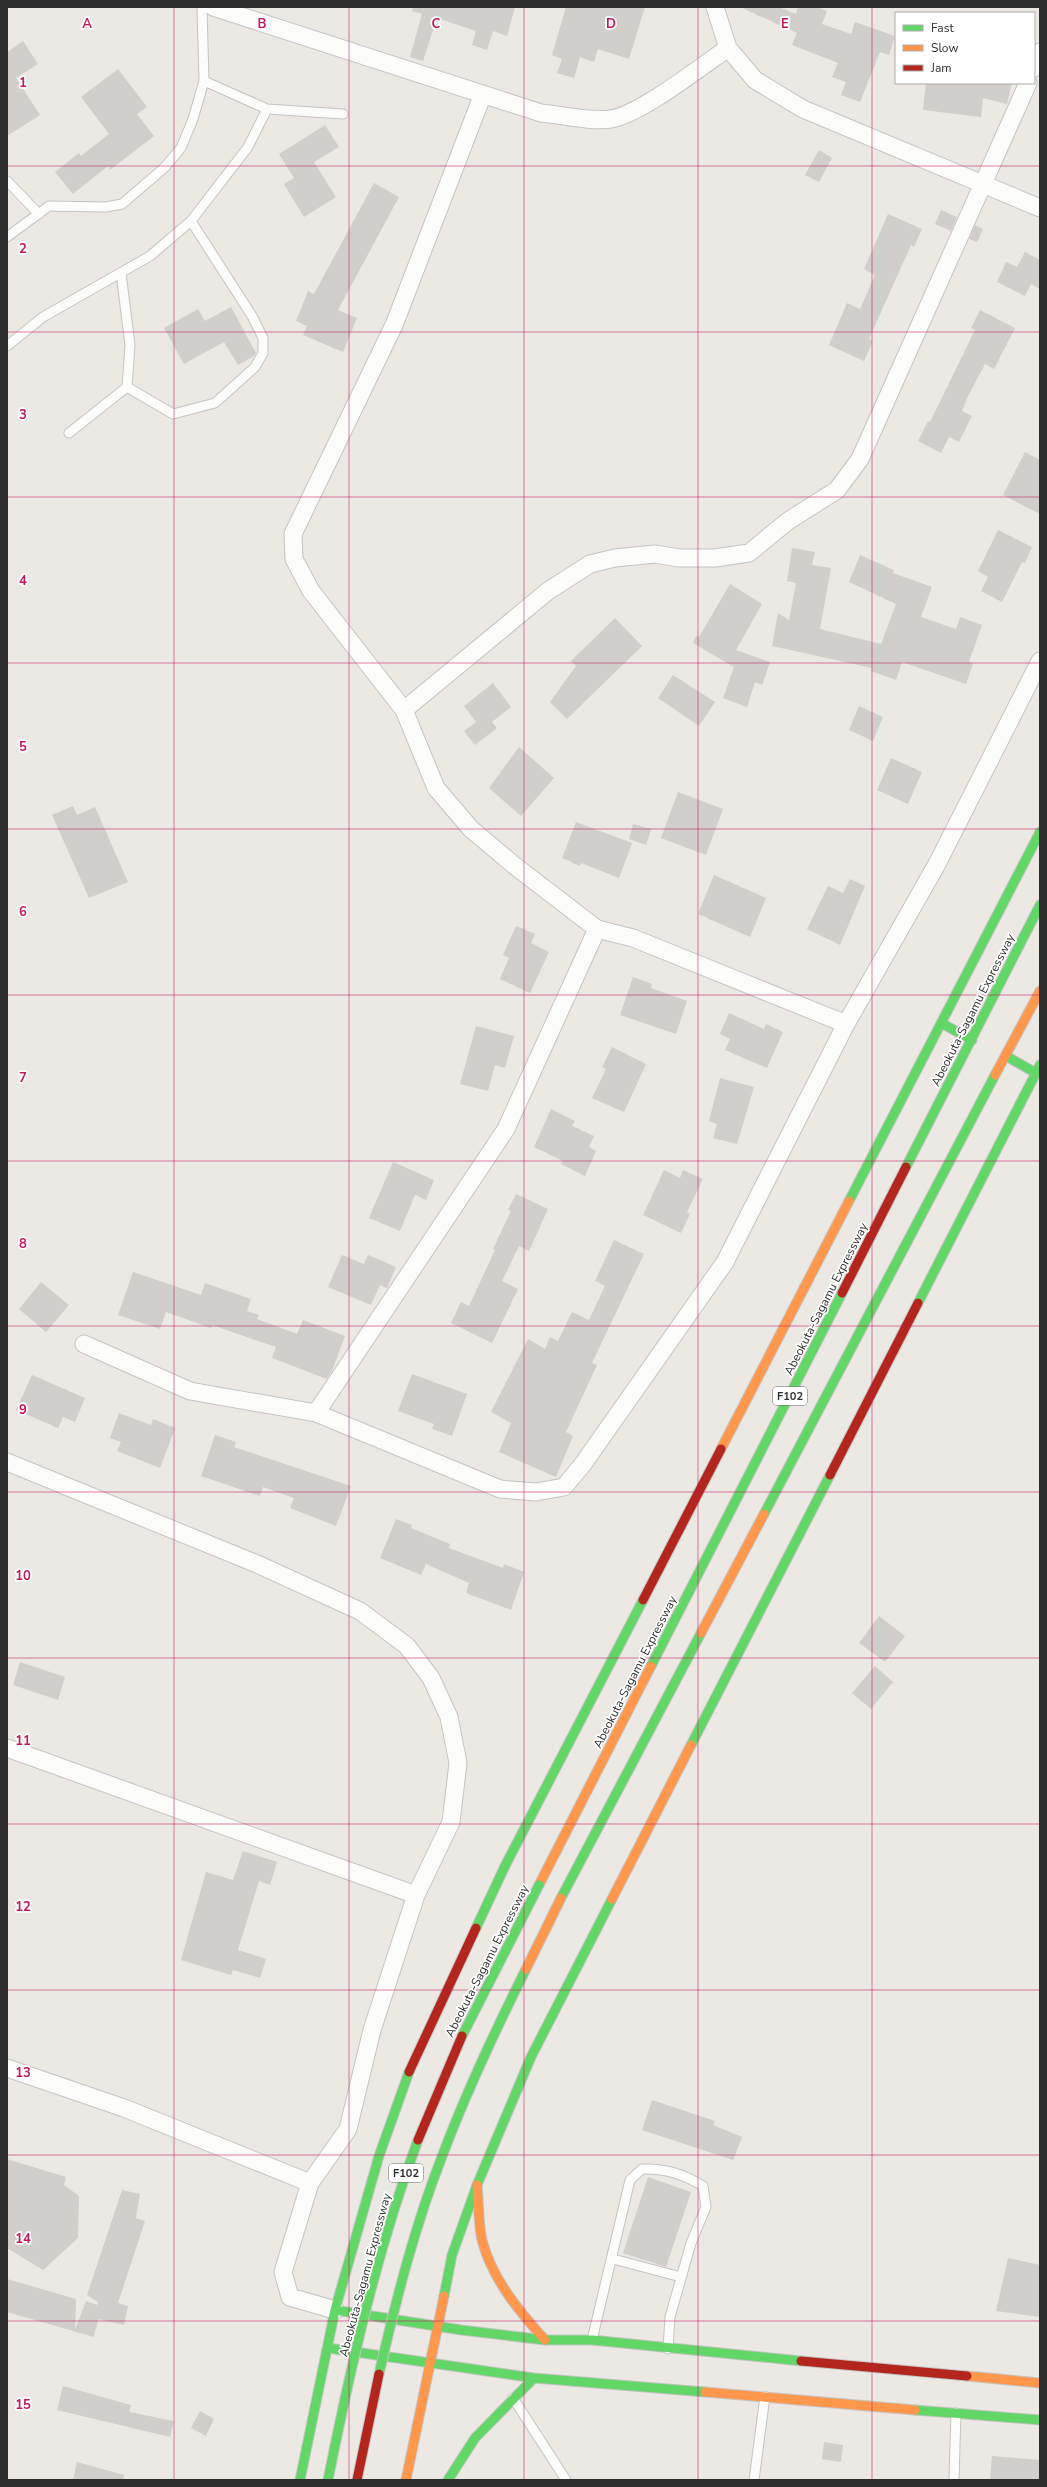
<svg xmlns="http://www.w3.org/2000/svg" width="1047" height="2487" viewBox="0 0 1047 2487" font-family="'Nunito Sans',sans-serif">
	<rect width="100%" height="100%" fill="#ece8e4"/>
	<path fill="#d1cecb" d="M 413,7 L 515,7 L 507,36 L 493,31 L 487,50 L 472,45 L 476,31 L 437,18 L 423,61 L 410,57 L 422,14 L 412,11 Z
		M 566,7 L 645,7 L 629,59 L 598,49 L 594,62 L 580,57 L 574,78 L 557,73 L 562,59 L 552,55 Z
		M 740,7 L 779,7 L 796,14 L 798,7 L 817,7 L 827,11 L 822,24 L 851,34 L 855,22 L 895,36 L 889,55 L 880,52 L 860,102 L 841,95 L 846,82 L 832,77 L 838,63 L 792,45 L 797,33 Z
		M 23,41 L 38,64 L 16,78 L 40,115 L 7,136 L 7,52 Z
		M 118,69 L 147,107 L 137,114 L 154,136 L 110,170 L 108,166 L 73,194 L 55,172 L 79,153 L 81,156 L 109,134 L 81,97 Z
		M 926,83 L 1012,83 L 1007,104 L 983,98 L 981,117 L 923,110 Z
		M 325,125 L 339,147 L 314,162 L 336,197 L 304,217 L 284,184 L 294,178 L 279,154 Z
		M 819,150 L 832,158 L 819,182 L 805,175 Z
		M 374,183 L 399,197 L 338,310 L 357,318 L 343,352 L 303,335 L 307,326 L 296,321 L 308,291 L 314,294 Z
		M 941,210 L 957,217 L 951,231 L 935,224 Z
		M 888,214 L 922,229 L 914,247 L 911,245 L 869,339 L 873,341 L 864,361 L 829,345 L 847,303 L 860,309 L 875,275 L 864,269 Z
		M 975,225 L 983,229 L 977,242 L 969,239 Z
		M 1025,252 L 1040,260 L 1040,289 L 1031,284 L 1025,296 L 997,282 L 1006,262 L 1017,267 Z
		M 231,307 L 256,353 L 254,356 L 238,365 L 224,342 L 184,364 L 164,328 L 198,309 L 205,321 Z
		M 980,310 L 1015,328 L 994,369 L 985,364 L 967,398 L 962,411 L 972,416 L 959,442 L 949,437 L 941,453 L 918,441 L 928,421 L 930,422 L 975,330 L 971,328 Z
		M 1025,452 L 1040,460 L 1040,514 L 1003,495 Z
		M 998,530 L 1032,547 L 1025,563 L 1022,562 L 1002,602 L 981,591 L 988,577 L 978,571 Z
		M 792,548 L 815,552 L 812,565 L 831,568 L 820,629 L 881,644 L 896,604 L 849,582 L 860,555 L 894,570 L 893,573 L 932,587 L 921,617 L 956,629 L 960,617 L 982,625 L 969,662 L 973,664 L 966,684 L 902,662 L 896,680 L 871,671 L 872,668 L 772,646 L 778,613 L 789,620 L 796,583 L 787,581 Z
		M 730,584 L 762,604 L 736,650 L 770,662 L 762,685 L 755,682 L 747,707 L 723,698 L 734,667 L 693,643 L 696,636 L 699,637 Z
		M 615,618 L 642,646 L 567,719 L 550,702 L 576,666 L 571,661 Z
		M 673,675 L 715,702 L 699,726 L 658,698 Z
		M 493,683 L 511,707 L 492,722 L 497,728 L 475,745 L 464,731 L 476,722 L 464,706 Z
		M 859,706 L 883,717 L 873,741 L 849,730 Z
		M 519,747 L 554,778 L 521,816 L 489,788 Z
		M 891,758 L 922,772 L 908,804 L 877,790 Z
		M 678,792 L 723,809 L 706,855 L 661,838 Z
		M 73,806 L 77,815 L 95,807 L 128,882 L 89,898 L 52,815 Z
		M 576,822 L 632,843 L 619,878 L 581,863 L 580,866 L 562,858 Z
		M 633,824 L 651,829 L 646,845 L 629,839 Z
		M 714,875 L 766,898 L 750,937 L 698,914 Z
		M 850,879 L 865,886 L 840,945 L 807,929 L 828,886 L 843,893 Z
		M 516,926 L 535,934 L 531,943 L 549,952 L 530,993 L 500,979 L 509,958 L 503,955 Z
		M 633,977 L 652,984 L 651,988 L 687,1001 L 676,1034 L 620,1015 Z
		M 729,1013 L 764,1029 L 766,1024 L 783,1032 L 767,1068 L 725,1050 L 730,1039 L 720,1034 Z
		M 476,1026 L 514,1036 L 505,1068 L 495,1065 L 488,1091 L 460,1084 Z
		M 612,1047 L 646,1064 L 624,1112 L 592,1098 L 606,1069 L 602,1067 Z
		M 720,1078 L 754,1087 L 737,1144 L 713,1138 L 717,1124 L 709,1121 Z
		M 551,1109 L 575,1121 L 572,1126 L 594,1136 L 589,1147 L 596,1151 L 585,1176 L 561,1164 L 563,1161 L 534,1147 Z
		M 393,1162 L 434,1180 L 426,1200 L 415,1195 L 400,1231 L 369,1218 Z
		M 664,1170 L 680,1178 L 683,1170 L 703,1179 L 687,1212 L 690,1214 L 681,1233 L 643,1215 Z
		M 516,1194 L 548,1209 L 529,1251 L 519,1246 L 502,1281 L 518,1289 L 492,1343 L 451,1323 L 461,1302 L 469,1306 L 495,1250 L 493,1249 L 511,1211 L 508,1210 Z
		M 614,1240 L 644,1254 L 592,1363 L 597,1365 L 566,1432 L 573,1436 L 556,1477 L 499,1452 L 511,1423 L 491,1412 L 528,1339 L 545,1349 L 550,1337 L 558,1341 L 572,1312 L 589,1320 L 605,1286 L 595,1281 Z
		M 342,1255 L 364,1264 L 368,1255 L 396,1267 L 387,1288 L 380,1285 L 371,1305 L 328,1287 Z
		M 133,1272 L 201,1295 L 205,1283 L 251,1299 L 247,1311 L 259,1315 L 257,1319 L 297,1334 L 303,1320 L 345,1336 L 332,1371 L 327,1379 L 272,1358 L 276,1347 L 212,1325 L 211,1328 L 166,1312 L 160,1329 L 118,1315 Z
		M 41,1282 L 69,1305 L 46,1332 L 19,1309 Z
		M 412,1374 L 467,1394 L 452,1436 L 432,1429 L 434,1424 L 398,1411 Z
		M 32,1375 L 85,1398 L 75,1422 L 63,1417 L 58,1428 L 16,1410 Z
		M 119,1413 L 151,1425 L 153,1419 L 175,1428 L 160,1468 L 117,1451 L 121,1442 L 110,1438 Z
		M 215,1435 L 236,1442 L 234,1447 L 351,1486 L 336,1526 L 290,1508 L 294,1498 L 263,1487 L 260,1496 L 201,1476 Z
		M 396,1519 L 412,1525 L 411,1528 L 450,1544 L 449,1548 L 503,1568 L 504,1564 L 524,1572 L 511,1610 L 466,1593 L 469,1583 L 426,1564 L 421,1575 L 380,1558 Z
		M 879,1616 L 905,1636 L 885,1662 L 859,1643 Z
		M 20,1662 L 65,1677 L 58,1700 L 13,1685 Z
		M 875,1666 L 893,1682 L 871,1709 L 852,1693 Z
		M 243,1851 L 277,1862 L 270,1885 L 259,1881 L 238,1950 L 266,1959 L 260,1978 L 233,1970 L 231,1975 L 181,1960 L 206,1872 L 233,1880 Z
		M 652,2100 L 715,2121 L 713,2125 L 742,2137 L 733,2160 L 642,2130 Z
		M 7,2159 L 66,2177 L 64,2185 L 79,2196 L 78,2238 L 43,2270 L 7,2248 Z
		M 648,2177 L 691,2192 L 666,2267 L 623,2253 Z
		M 122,2190 L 140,2194 L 136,2218 L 145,2221 L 118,2303 L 128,2306 L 124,2325 L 98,2319 L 94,2337 L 7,2312 L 7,2279 L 76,2299 L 75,2330 L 86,2301 L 97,2305 L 98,2302 L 87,2295 Z
		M 1008,2258 L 1040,2265 L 1040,2317 L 996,2311 Z
		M 63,2386 L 131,2405 L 129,2412 L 174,2421 L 170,2437 L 57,2410 Z
		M 200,2411 L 214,2419 L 206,2436 L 191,2428 Z
		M 824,2442 L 843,2445 L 841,2462 L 822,2459 Z
		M 992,2456 L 1040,2460 L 1040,2480 L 990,2480 Z
		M 77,2462 L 124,2475 L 123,2480 L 73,2480 Z"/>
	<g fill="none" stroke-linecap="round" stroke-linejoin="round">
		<g stroke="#c5c4c5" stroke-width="11">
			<path id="lane" d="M 204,81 L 267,109 L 343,114
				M 7,181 L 39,214
				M 7,237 L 49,206 L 106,207 L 122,204 L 164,168 L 181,148 L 193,119 L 204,81 L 202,7
				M 7,346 L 43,317 L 150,256 L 191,221 L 248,147 L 267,109
				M 127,387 L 173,414 L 215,403 L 255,367 L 263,353 L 263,338 L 252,316 L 191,221
				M 69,433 L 127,387 L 130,345 L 121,273
				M 613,2259 L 681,2277
				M 592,2340 L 630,2180 L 642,2169 C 665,2168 683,2174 703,2186 L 706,2207 L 691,2243 L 670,2317 L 668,2349
				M 513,2398 L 566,2480
				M 754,2480 L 765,2396
				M 954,2480 L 956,2413"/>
		</g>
		<g stroke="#c5c4c5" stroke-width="19">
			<path id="street" d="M 213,7 L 541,113 C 563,115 589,122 611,119 C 639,115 702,66 728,48
				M 715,7 L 728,48 L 755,80 L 803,109 L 1040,208
				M 1034,68 L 1040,52
				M 483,94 L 394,325 L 293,534 L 294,559 L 311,591 L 404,710 L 436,788 L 471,829 L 515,866 L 597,929 L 633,938 L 846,1024
				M 404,710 L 548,591 L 590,564 L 615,558 L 655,554 L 679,558 L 715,558 L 749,553 L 788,521 L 837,490 L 860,459 L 1028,83
				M 84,1344 L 190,1391 L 316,1413 L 500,1489 L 536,1492 L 564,1487 L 583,1464 L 725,1262 L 846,1024 L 937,864 L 1040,661
				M 316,1413 L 506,1129 L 597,929
				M 7,1462 L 257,1564 L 360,1611 L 407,1646 L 431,1678 L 449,1717 L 458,1763 L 451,1822 L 416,1895 L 372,2030 L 348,2129 L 310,2183 L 283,2272 L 290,2297 L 335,2310
				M 7,1748 L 416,1895
				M 7,2068 L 124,2108 L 310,2183"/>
		</g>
		<g stroke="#c6c5c4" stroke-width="11">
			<path id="fast" d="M 943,1024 L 972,1040
				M 1006,1056 L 1036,1073
				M 906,1167 L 1040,905
				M 849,1201 L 1040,832
				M 918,1303 L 1040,1065
				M 764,1514 L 995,1075
				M 651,1666 L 842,1293
				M 691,1745 L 830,1475
				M 561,1898 L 701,1633
				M 476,1928 L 505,1866 L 643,1600
				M 444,2296 L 452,2255 L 477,2185 L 531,2057 L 612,1899
				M 335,2310 L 461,2330 L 545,2340 L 592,2340 L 801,2361
				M 328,2348 L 534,2378 L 705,2392
				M 915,2410 L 1040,2420
				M 300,2480 L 335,2310 L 379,2156 L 409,2072
				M 448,2480 L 475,2438 L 534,2378"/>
		</g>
		<g stroke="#c6c5c4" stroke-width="11">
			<path id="slow" d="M 995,1075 L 1040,991
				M 721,1449 L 849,1201
				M 701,1633 L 764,1514
				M 539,1885 L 651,1666
				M 612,1899 L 691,1745
				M 477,2185 C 479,2203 478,2222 482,2240 C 492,2279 519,2311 545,2340
				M 967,2376 L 1040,2383
				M 705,2392 L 915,2410
				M 406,2480 L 444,2296"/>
		</g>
		<g stroke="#c6c5c4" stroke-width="11">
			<path id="jam" d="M 842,1293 L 906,1167
				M 830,1475 L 918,1303
				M 643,1600 L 721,1449
				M 409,2072 L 476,1928
				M 801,2361 L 967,2376"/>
		</g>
		<use href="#lane" stroke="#fcfcfb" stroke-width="9"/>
		<use href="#street" stroke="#fcfcfb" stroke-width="17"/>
		<use href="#fast" stroke="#63d668" stroke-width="9"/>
		<use href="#slow" stroke="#ff974d" stroke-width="9"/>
		<use href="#jam" stroke="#b3261e" stroke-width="9"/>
		<g stroke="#c6c5c4" stroke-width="11" stroke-linecap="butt">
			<path id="fast-bridge" d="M 462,2036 L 539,1885
				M 379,2374 C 396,2300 415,2225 443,2154 C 467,2090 496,2029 526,1969
				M 328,2480 C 351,2365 377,2250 418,2140"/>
		</g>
		<g stroke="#c6c5c4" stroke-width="11" stroke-linecap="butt">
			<path id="slow-bridge" d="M 526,1969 L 561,1898"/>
		</g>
		<g stroke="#c6c5c4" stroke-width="11" stroke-linecap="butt">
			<path id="jam-bridge" d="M 418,2140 L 462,2036
				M 357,2480 L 379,2374"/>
		</g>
		<use href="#fast-bridge" stroke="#63d668" stroke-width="9"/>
		<use href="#slow-bridge" stroke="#ff974d" stroke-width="9"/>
		<use href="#jam-bridge" stroke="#b3261e" stroke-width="9"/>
	</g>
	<path fill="none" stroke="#c2185b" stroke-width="1" stroke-opacity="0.55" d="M 174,7 L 174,2480M 349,7 L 349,2480M 524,7 L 524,2480M 698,7 L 698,2480M 872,7 L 872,2480M 7,166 L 1040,166M 7,332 L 1040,332M 7,497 L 1040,497M 7,663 L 1040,663M 7,829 L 1040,829M 7,995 L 1040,995M 7,1161 L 1040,1161M 7,1326 L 1040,1326M 7,1492 L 1040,1492M 7,1658 L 1040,1658M 7,1824 L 1040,1824M 7,1990 L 1040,1990M 7,2155 L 1040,2155M 7,2321 L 1040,2321"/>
	<g text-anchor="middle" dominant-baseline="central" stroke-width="3.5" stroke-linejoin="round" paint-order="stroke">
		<g fill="#fff" stroke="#6d6d6d" stroke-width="1">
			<rect x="773" y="1387" width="34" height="18" rx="3"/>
			<rect x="389" y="2164" width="34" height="18" rx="3"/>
		</g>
		<g font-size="11" font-weight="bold" fill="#2e2e2e">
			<text x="790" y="1396">F102</text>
			<text x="406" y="2173">F102</text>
		</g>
		<g font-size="12" fill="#2e2e2e" stroke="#fff">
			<text transform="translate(973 1010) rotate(-63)">Abeokuta-Sagamu Expressway</text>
			<text transform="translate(826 1299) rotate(-63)">Abeokuta-Sagamu Expressway</text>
			<text transform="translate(635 1672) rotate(-63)">Abeokuta-Sagamu Expressway</text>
			<text transform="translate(487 1961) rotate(-63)">Abeokuta-Sagamu Expressway</text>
			<text transform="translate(365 2275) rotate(-75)">Abeokuta-Sagamu Expressway</text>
		</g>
	</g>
	<g font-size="13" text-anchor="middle" font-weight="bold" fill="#c2185b" stroke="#fff" stroke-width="3.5" stroke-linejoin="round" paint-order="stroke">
		<text x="87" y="28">A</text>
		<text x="262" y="28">B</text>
		<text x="436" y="28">C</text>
		<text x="611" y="28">D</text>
		<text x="785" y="28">E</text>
		<text x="23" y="87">1</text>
		<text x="23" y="253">2</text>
		<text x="23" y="419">3</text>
		<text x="23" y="585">4</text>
		<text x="23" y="751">5</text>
		<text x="23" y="916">6</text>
		<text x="23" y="1082">7</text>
		<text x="23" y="1248">8</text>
		<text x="23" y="1414">9</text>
		<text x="23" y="1580">10</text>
		<text x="23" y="1745">11</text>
		<text x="23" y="1911">12</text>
		<text x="23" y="2077">13</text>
		<text x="23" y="2243">14</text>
		<text x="23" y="2409">15</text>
	</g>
	<rect width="1047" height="2487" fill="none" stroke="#2e2e2e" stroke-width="16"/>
	<rect x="895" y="12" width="140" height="72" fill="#ffffff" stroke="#ababab"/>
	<rect x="903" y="25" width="20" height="6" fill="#63d668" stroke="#ababab"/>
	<text x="931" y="32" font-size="12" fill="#2e2e2e">Fast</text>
	<rect x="903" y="45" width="20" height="6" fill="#ff974d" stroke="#ababab"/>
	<text x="931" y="52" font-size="12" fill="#2e2e2e">Slow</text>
	<rect x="903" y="65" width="20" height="6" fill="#b3261e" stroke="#ababab"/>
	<text x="931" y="72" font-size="12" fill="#2e2e2e">Jam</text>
</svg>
